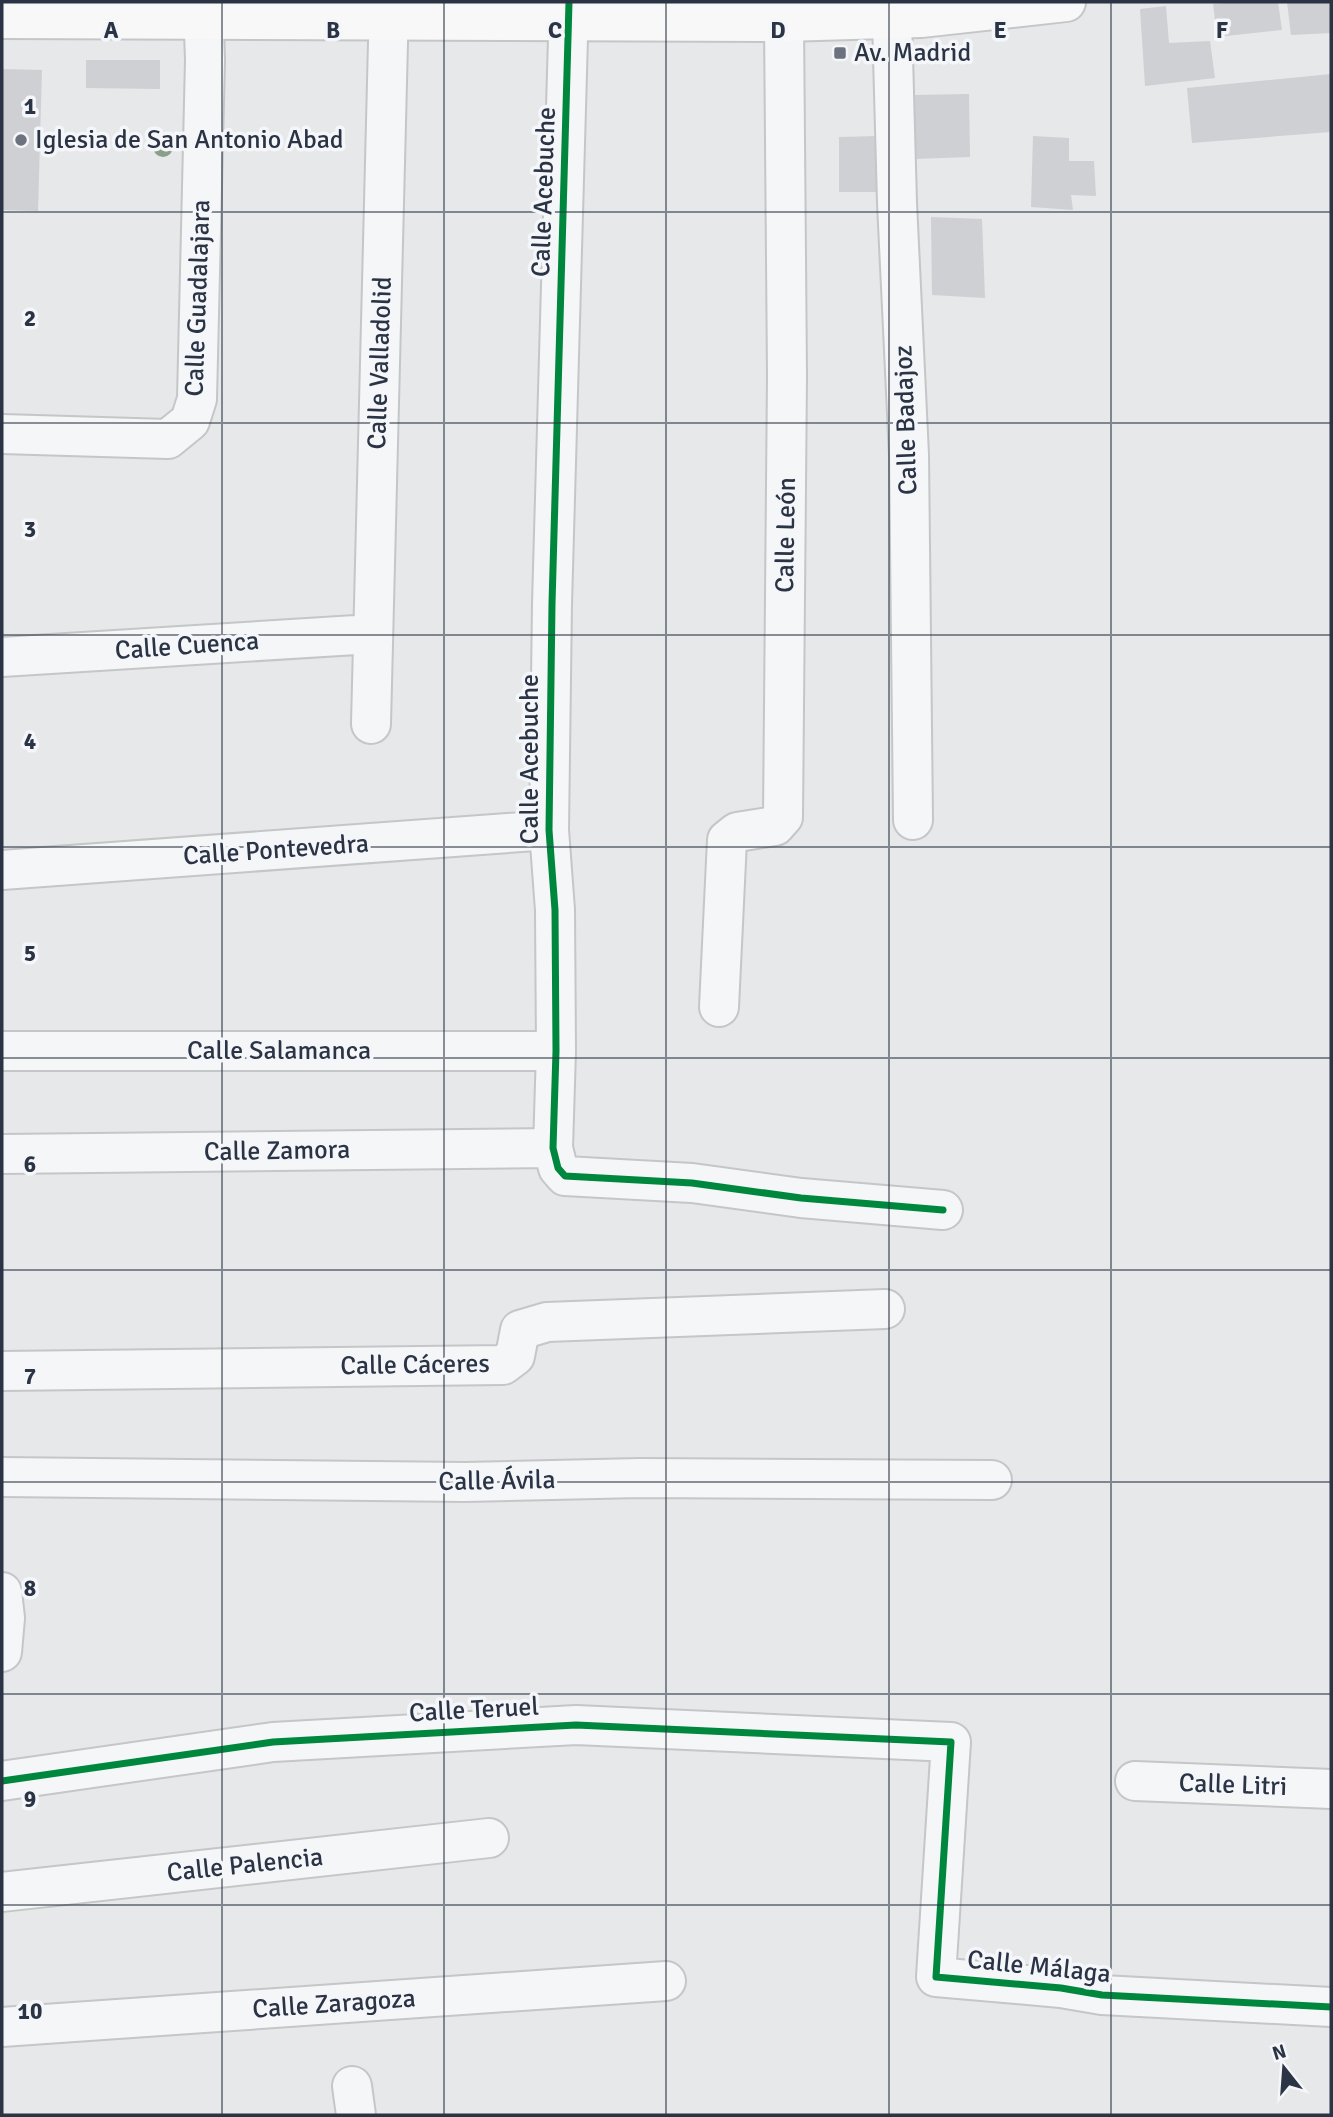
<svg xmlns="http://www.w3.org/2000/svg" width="1333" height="2117" viewBox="0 0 1333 2117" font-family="Signika,sans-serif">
	<rect width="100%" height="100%" fill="#e6e8ea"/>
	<path fill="#ced0d3" d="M 1236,2 L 1278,2 L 1282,30 L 1217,37 L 1213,4 Z
		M 1287,2 L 1331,2 L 1331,33 L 1291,35 Z
		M 1166,6 L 1169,43 L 1210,41 L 1215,78 L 1145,86 L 1140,9 Z
		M 86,60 L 160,60 L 160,89 L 86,88 Z
		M 2,69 L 42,70 L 38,211 L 2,210 Z
		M 1331,74 L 1331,132 L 1192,143 L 1187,88 Z
		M 969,94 L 970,157 L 915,159 L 915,95 Z
		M 880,136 L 882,192 L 839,192 L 839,137 Z
		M 1033,136 L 1069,138 L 1069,161 L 1094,161 L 1096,196 L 1071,195 L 1073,210 L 1031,207 Z
		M 931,217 L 982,219 L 985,298 L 932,295 Z"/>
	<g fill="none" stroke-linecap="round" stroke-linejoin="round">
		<g stroke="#c4c6c8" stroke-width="42">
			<path id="street" d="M 569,2 L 552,604 L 549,830 L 555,910 L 556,1051 L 553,1148 L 558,1168 L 565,1176 L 692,1183 L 801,1198 L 943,1210
				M 892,19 L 897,203 L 909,455 L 913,820
				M 2,434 L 168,439 L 190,421 L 197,399 L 205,60 L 203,2
				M 2,657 L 372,634
				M 371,724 L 389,2
				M 2,870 L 549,830
				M 719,1007 L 727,840 L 737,832 L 775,826 L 783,817 L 787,376 L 784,22
				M 2,1051 L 556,1051
				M 2,1154 L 553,1148
				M 2,1371 L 503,1365 L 515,1356 L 520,1330 L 547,1322 L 885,1309
				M 2,1477 L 465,1482 L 640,1478 L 992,1480
				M 2,1592 L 5,1618 L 2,1652
				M 2,1781 L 273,1742 L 576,1725 L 951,1742 L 936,1977 L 1061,1988 L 1102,1995 L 1331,2007
				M 1135,1781 L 1331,1789
				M 2,1892 L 489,1838
				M 2,2027 L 666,1981
				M 352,2086 L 356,2115"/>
		</g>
		<g stroke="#c4c6c8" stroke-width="42">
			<path id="secondary" d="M 2,19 L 784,22 L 921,18 L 1066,2"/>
		</g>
		<use href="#street" stroke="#f5f6f7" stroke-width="38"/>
		<use href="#secondary" stroke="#f8f8f8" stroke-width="38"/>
		<g stroke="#f4f6f9" stroke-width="11">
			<path id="cycleway" d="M 569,2 L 552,604 L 549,830 L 555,910 L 556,1051 L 553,1148 L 558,1168 L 565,1176 L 692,1183 L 801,1198 L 943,1210
				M 2,1781 L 273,1742 L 576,1725 L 951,1742 L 936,1977 L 1061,1988 L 1102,1995 L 1331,2007"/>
		</g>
		<use href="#cycleway" stroke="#00873e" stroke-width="7"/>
	</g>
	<circle fill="#8a9e88" cx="163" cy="147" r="10"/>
	<path fill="none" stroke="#2b3445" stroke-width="2" stroke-opacity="0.55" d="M 222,2 L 222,2115M 444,2 L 444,2115M 666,2 L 666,2115M 889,2 L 889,2115M 1111,2 L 1111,2115M 2,212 L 1331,212M 2,423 L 1331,423M 2,635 L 1331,635M 2,847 L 1331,847M 2,1058 L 1331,1058M 2,1270 L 1331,1270M 2,1482 L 1331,1482M 2,1694 L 1331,1694M 2,1905 L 1331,1905"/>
	<g fill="#6c737f" stroke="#f4f6f9" stroke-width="2.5">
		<rect x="833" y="46" width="14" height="14" rx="3.5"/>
		<circle cx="21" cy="140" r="7"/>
	</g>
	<g text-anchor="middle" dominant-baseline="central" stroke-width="7" stroke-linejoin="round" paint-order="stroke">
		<g font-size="26" fill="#2b3445" stroke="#f4f6f9" text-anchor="start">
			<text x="854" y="53">Av. Madrid</text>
			<text x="35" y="140">Iglesia de San Antonio Abad</text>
		</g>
		<g font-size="26" fill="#2b3445" stroke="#f4f6f9">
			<text transform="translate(544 192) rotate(-88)">Calle Acebuche</text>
			<text transform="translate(198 298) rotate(-88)">Calle Guadalajara</text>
			<text transform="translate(380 363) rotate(-88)">Calle Valladolid</text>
			<text transform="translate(906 420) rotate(-92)">Calle Badajoz</text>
			<text transform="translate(786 535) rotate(-89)">Calle León</text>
			<text transform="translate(187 646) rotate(-4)">Calle Cuenca</text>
			<text transform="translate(530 759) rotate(-90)">Calle Acebuche</text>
			<text transform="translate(276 850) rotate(-4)">Calle Pontevedra</text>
			<text x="279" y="1051">Calle Salamanca</text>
			<text transform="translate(277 1151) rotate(-1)">Calle Zamora</text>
			<text transform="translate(415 1365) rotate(-1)">Calle Cáceres</text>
			<text transform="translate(497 1481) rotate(-1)">Calle Ávila</text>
			<text transform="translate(474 1710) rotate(-3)">Calle Teruel</text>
			<text transform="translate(1233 1785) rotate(2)">Calle Litri</text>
			<text transform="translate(245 1865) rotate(-6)">Calle Palencia</text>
			<text transform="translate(1039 1967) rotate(6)">Calle Málaga</text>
			<text transform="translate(334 2004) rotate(-4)">Calle Zaragoza</text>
		</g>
	</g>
	<g font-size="23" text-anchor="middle" font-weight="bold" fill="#2b3445" stroke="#f4f6f9" stroke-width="7" stroke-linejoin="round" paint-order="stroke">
		<text x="111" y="38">A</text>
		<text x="333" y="38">B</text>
		<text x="555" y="38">C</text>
		<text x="778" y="38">D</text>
		<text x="1000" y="38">E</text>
		<text x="1222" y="38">F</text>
		<text x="30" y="114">1</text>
		<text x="30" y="326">2</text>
		<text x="30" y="537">3</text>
		<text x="30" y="749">4</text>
		<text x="30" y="961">5</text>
		<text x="30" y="1172">6</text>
		<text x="30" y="1384">7</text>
		<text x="30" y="1596">8</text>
		<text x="30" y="1807">9</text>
		<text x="30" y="2019">10</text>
	</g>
	<rect width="1333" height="2117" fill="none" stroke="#2b3445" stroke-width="7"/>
	<g transform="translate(1284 2068) rotate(343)" stroke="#f4f6f9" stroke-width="5" paint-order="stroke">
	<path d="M0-5L12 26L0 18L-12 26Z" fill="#2b3445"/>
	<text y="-10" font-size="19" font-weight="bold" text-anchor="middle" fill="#2b3445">N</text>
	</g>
</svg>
